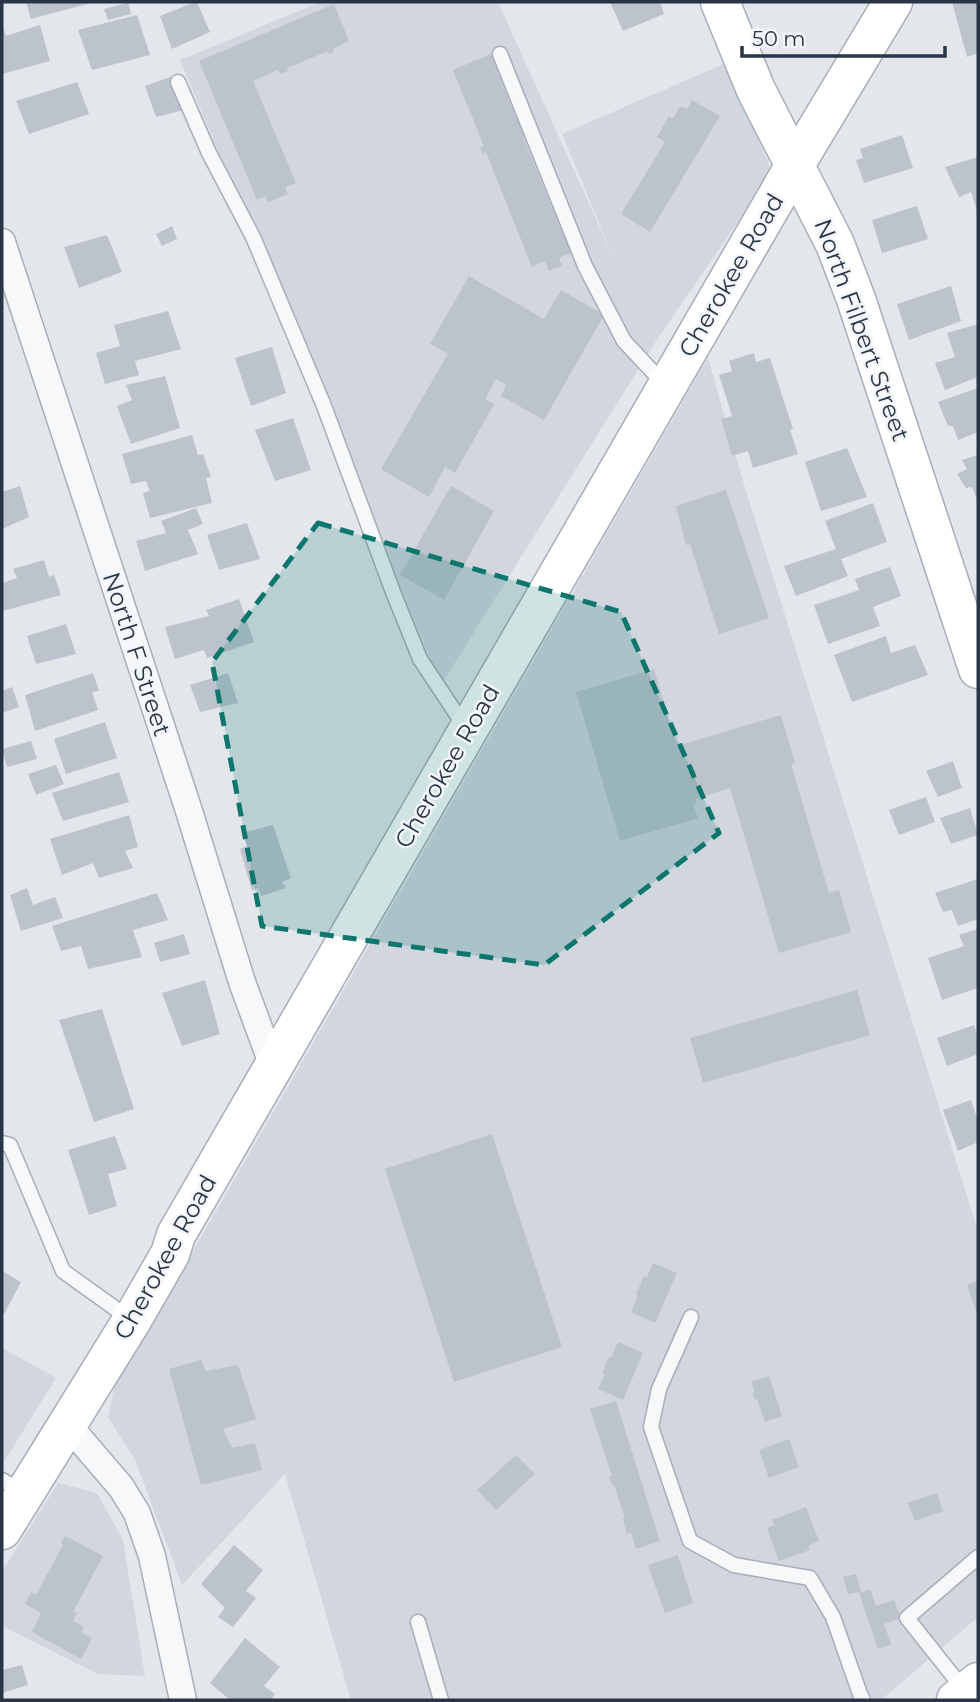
<svg xmlns="http://www.w3.org/2000/svg" width="980" height="1702" viewBox="0 0 980 1702" font-family="Montserrat,sans-serif">
	<rect width="100%" height="100%" fill="#e3e7ec"/>
	<path fill="#d1d6df" d="M 321,2 L 498,2 L 615,261 L 562,134 L 726,63 L 772,172 L 656,341 L 441,685 L 180,60 Z
		M 708,358 L 742,478 L 978,1231 L 978,1617 L 881,1700 L 351,1700 L 285,1474 L 182,1585 L 135,1460 L 108,1417 L 114,1388 Z
		M 2,1348 L 56,1378 L 2,1465 Z
		M 58,1483 L 97,1493 L 123,1540 L 145,1676 L 98,1674 L 2,1626 L 2,1571 Z"/>
	<path fill="#bcc3cd" d="M 26,2 L 91,2 L 91,3 L 31,19 Z
		M 195,2 L 197,2 L 210,32 L 172,49 L 160,16 Z
		M 610,2 L 660,2 L 664,14 L 623,31 Z
		M 952,2 L 978,2 L 978,53 L 967,57 Z
		M 128,3 L 131,14 L 108,20 L 104,9 Z
		M 334,4 L 349,41 L 333,49 L 334,52 L 329,54 L 328,51 L 287,68 L 288,71 L 280,74 L 278,70 L 253,81 L 296,183 L 285,187 L 288,194 L 268,202 L 265,196 L 257,200 L 199,61 Z
		M 137,15 L 150,55 L 92,70 L 78,30 Z
		M 2,24 L 6,36 L 40,25 L 50,61 L 2,74 Z
		M 491,54 L 499,74 L 501,73 L 503,79 L 501,80 L 521,129 L 523,128 L 526,136 L 523,137 L 571,253 L 559,258 L 562,266 L 549,271 L 545,261 L 532,267 L 486,152 L 483,154 L 480,147 L 484,146 L 453,70 Z
		M 170,77 L 184,110 L 156,117 L 145,86 Z
		M 77,82 L 89,114 L 29,134 L 16,101 Z
		M 692,100 L 720,116 L 650,232 L 621,214 L 665,142 L 657,137 L 669,116 L 673,119 L 680,106 L 687,109 Z
		M 902,135 L 913,168 L 864,183 L 856,160 L 863,158 L 860,149 Z
		M 978,157 L 978,214 L 971,192 L 959,197 L 945,167 Z
		M 917,206 L 928,239 L 882,253 L 872,220 Z
		M 172,226 L 177,239 L 162,246 L 156,234 Z
		M 107,235 L 122,272 L 79,288 L 64,247 Z
		M 469,276 L 544,319 L 561,290 L 604,315 L 544,420 L 501,396 L 506,385 L 496,379 L 485,399 L 494,404 L 455,473 L 445,467 L 429,497 L 381,469 L 448,354 L 430,344 Z
		M 951,286 L 961,321 L 909,340 L 897,304 Z
		M 168,311 L 181,349 L 135,361 L 139,375 L 105,384 L 96,353 L 120,346 L 114,325 Z
		M 978,324 L 978,372 L 977,372 L 978,377 L 945,390 L 935,363 L 955,357 L 947,333 Z
		M 272,347 L 286,393 L 251,406 L 235,358 Z
		M 754,353 L 756,362 L 770,358 L 793,429 L 790,430 L 798,454 L 753,468 L 748,451 L 732,456 L 721,419 L 732,416 L 719,375 L 732,371 L 729,361 Z
		M 165,376 L 180,428 L 131,444 L 117,406 L 132,400 L 126,385 Z
		M 978,388 L 978,432 L 958,440 L 953,426 L 948,426 L 938,402 Z
		M 293,418 L 311,470 L 275,481 L 255,430 Z
		M 192,435 L 198,455 L 203,454 L 211,477 L 206,478 L 212,503 L 150,518 L 143,493 L 150,491 L 146,481 L 131,484 L 122,454 Z
		M 847,448 L 867,497 L 821,511 L 805,462 Z
		M 978,455 L 978,497 L 976,498 L 972,487 L 966,488 L 957,474 L 967,469 L 962,460 Z
		M 20,486 L 29,517 L 2,529 L 2,492 Z
		M 451,486 L 494,511 L 444,600 L 400,575 Z
		M 726,490 L 769,618 L 719,634 L 690,544 L 686,545 L 676,506 Z
		M 873,503 L 887,542 L 841,559 L 848,576 L 796,596 L 784,566 L 836,549 L 825,521 Z
		M 196,508 L 203,524 L 188,530 L 198,554 L 145,571 L 136,541 L 166,533 L 161,521 Z
		M 247,523 L 260,559 L 219,570 L 207,535 Z
		M 44,560 L 49,577 L 54,575 L 61,595 L 3,611 L 2,583 L 17,578 L 13,569 Z
		M 890,567 L 901,596 L 873,607 L 880,626 L 828,644 L 814,605 L 859,590 L 855,579 Z
		M 239,599 L 254,642 L 207,658 L 204,650 L 175,659 L 165,627 L 209,616 L 206,610 Z
		M 66,624 L 76,654 L 36,664 L 27,636 Z
		M 886,636 L 891,653 L 915,645 L 928,675 L 852,702 L 834,655 Z
		M 654,669 L 677,746 L 781,715 L 795,763 L 791,764 L 829,893 L 839,890 L 851,932 L 779,953 L 730,788 L 695,799 L 696,803 L 693,804 L 698,818 L 620,841 L 576,692 Z
		M 93,673 L 99,691 L 92,692 L 98,710 L 35,731 L 25,695 Z
		M 228,673 L 238,703 L 200,712 L 190,685 Z
		M 12,687 L 19,707 L 2,713 L 2,691 Z
		M 105,722 L 117,758 L 66,774 L 54,739 Z
		M 31,741 L 37,759 L 7,767 L 2,749 Z
		M 953,761 L 962,788 L 938,797 L 926,771 Z
		M 56,765 L 64,784 L 36,795 L 28,774 Z
		M 119,772 L 129,802 L 63,821 L 52,793 Z
		M 926,797 L 935,822 L 899,835 L 889,810 Z
		M 970,808 L 978,835 L 951,844 L 940,818 Z
		M 129,815 L 138,847 L 125,851 L 133,868 L 99,878 L 93,863 L 62,875 L 50,839 Z
		M 273,825 L 291,878 L 282,882 L 286,888 L 261,896 L 258,888 L 252,891 L 240,849 L 247,846 L 242,833 Z
		M 978,879 L 978,919 L 958,926 L 952,910 L 943,912 L 935,893 Z
		M 27,888 L 33,905 L 55,897 L 63,918 L 21,931 L 10,895 Z
		M 157,893 L 168,920 L 133,930 L 142,957 L 88,969 L 81,946 L 61,951 L 52,926 Z
		M 978,929 L 978,988 L 942,1000 L 928,958 L 964,946 L 959,935 Z
		M 184,934 L 190,954 L 160,962 L 154,943 Z
		M 205,980 L 220,1034 L 182,1046 L 162,993 Z
		M 857,990 L 870,1035 L 703,1083 L 690,1038 Z
		M 102,1009 L 134,1109 L 94,1122 L 59,1020 Z
		M 974,1025 L 978,1036 L 978,1054 L 947,1066 L 937,1038 Z
		M 971,1100 L 978,1121 L 978,1142 L 958,1151 L 943,1110 Z
		M 492,1134 L 562,1347 L 454,1382 L 385,1169 Z
		M 115,1136 L 127,1169 L 108,1174 L 117,1206 L 89,1215 L 68,1150 Z
		M 653,1263 L 677,1273 L 655,1323 L 631,1312 L 638,1296 L 636,1294 L 644,1276 L 647,1277 Z
		M 2,1271 L 21,1282 L 4,1314 L 2,1313 Z
		M 978,1281 L 978,1317 L 967,1285 Z
		M 618,1342 L 643,1353 L 623,1400 L 598,1389 L 605,1374 L 602,1373 L 609,1357 L 611,1358 Z
		M 201,1360 L 206,1371 L 238,1365 L 256,1419 L 223,1429 L 232,1448 L 255,1443 L 262,1470 L 201,1485 L 169,1369 Z
		M 769,1376 L 782,1416 L 765,1422 L 757,1399 L 755,1400 L 752,1393 L 755,1392 L 751,1382 Z
		M 616,1401 L 660,1541 L 636,1549 L 631,1532 L 627,1534 L 623,1519 L 625,1518 L 614,1485 L 612,1485 L 609,1477 L 612,1476 L 590,1409 Z
		M 789,1439 L 799,1467 L 769,1478 L 759,1450 Z
		M 516,1455 L 535,1474 L 496,1510 L 477,1490 Z
		M 937,1493 L 943,1511 L 915,1521 L 908,1503 Z
		M 806,1507 L 819,1541 L 808,1546 L 810,1550 L 779,1561 L 767,1528 L 774,1525 L 772,1520 Z
		M 65,1536 L 103,1556 L 73,1612 L 77,1613 L 73,1621 L 84,1627 L 81,1632 L 92,1638 L 81,1659 L 32,1632 L 41,1613 L 25,1604 L 31,1592 L 36,1595 L 63,1545 L 61,1543 Z
		M 234,1545 L 263,1570 L 246,1591 L 256,1598 L 233,1627 L 218,1617 L 225,1608 L 201,1584 Z
		M 678,1555 L 693,1603 L 665,1613 L 648,1565 Z
		M 856,1574 L 861,1592 L 848,1594 L 843,1577 Z
		M 870,1589 L 876,1606 L 894,1600 L 901,1618 L 884,1624 L 891,1644 L 878,1649 L 859,1593 Z
		M 245,1638 L 280,1667 L 264,1686 L 275,1694 L 271,1700 L 230,1700 L 210,1683 Z
		M 22,1665 L 28,1685 L 2,1693 L 2,1670 Z"/>
	<g fill="none" stroke-linecap="round" stroke-linejoin="round">
		<g stroke="#a7aeb7" stroke-width="17">
			<path id="lane" d="M 500,54 L 585,266 L 624,341 L 666,386
				M 178,82 L 209,153 L 253,237 L 324,406 L 393,592 L 420,659 L 465,727
				M 2,1143 L 10,1145 L 63,1271 L 130,1319
				M 691,1317 L 659,1389 L 651,1427 L 690,1541 L 734,1565 L 810,1578 L 833,1617 L 860,1694 L 863,1700
				M 2,1480 L 25,1493
				M 418,1622 L 441,1700
				M 965,1691 L 907,1618 L 978,1557"/>
		</g>
		<g stroke="#a7aeb7" stroke-width="29">
			<path id="street" d="M 2,242 L 189,811 L 242,982 L 273,1066
				M 67,1424 L 121,1487 L 137,1513 L 152,1556 L 183,1700"/>
		</g>
		<g stroke="#a7aeb7" stroke-width="41">
			<path id="secondary" d="M 720,2 L 756,90 L 835,244 L 856,299 L 978,669
				M 2,1530 L 132,1320 L 170,1254 L 176,1235 L 795,165 L 893,2
				M 956,1700 L 978,1682"/>
		</g>
		<use href="#lane" stroke="#f6f8fa" stroke-width="14"/>
		<use href="#street" stroke="#f6f8fa" stroke-width="26"/>
		<use href="#secondary" stroke="#fff" stroke-width="38"/>
	</g>
	<path fill="#0f766e" fill-opacity="0.2" stroke="#0f766e" stroke-width="5" stroke-dasharray="14 9" stroke-linejoin="round" d="M 318,523 L 621,612 L 719,833 L 544,965 L 262,926 L 212,662 Z"/>
	<g text-anchor="middle" dominant-baseline="central" stroke-width="5" stroke-linejoin="round" paint-order="stroke">
		<g font-size="24" fill="#293447" stroke="#f3f6f9">
			<text transform="translate(731 275) rotate(-60)">Cherokee Road</text>
			<text transform="translate(862 330) rotate(70)">North Filbert Street</text>
			<text transform="translate(137 654) rotate(72)">North F Street</text>
			<text transform="translate(447 766) rotate(-60)">Cherokee Road</text>
			<text transform="translate(165 1257) rotate(-61)">Cherokee Road</text>
		</g>
	</g>
	<rect width="980" height="1702" fill="none" stroke="#293447" stroke-width="7"/>
	<path d="M742 46v10h203v-10" fill="none" stroke="#293447" stroke-width="3.5"/>
	<text x="752" y="46" font-size="21" fill="#293447" stroke="#f3f6f9" stroke-width="5" paint-order="stroke">50 m</text>
</svg>
